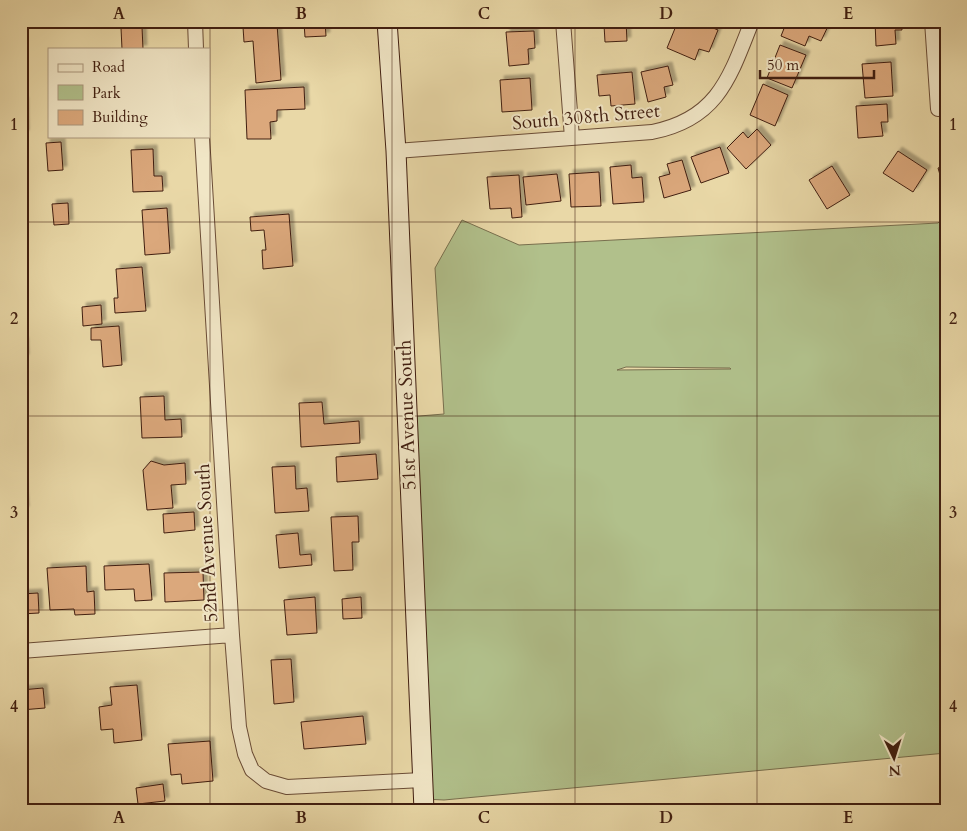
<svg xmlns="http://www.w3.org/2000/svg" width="967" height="831" viewBox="0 0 967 831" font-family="Cardo,serif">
	<defs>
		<filter id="shadow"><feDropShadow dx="4" dy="-4" stdDeviation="1" flood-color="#0004"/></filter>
	</defs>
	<rect width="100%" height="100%" fill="#e9d8a7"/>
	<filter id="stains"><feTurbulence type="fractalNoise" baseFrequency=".004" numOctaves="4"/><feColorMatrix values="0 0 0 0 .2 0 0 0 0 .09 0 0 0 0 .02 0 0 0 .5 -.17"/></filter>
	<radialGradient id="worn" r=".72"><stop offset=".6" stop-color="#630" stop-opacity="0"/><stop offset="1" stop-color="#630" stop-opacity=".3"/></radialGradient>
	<path fill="#b1c08b" stroke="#786f4e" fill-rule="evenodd" d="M 946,216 L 946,753 L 444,800 L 423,799 L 407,417 L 444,414 L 435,268 L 462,220 L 519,245 L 938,223 ZM 626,367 L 730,368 L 731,369 L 617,370 Z"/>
	<path fill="#dba87b" stroke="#401e10" filter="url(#shadow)" d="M 325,21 L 326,36 L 305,37 L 304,23 Z
		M 504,21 L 531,21 L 531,26 L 505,28 Z
		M 595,21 L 626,21 L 627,41 L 605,42 L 604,25 L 595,26 Z
		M 678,21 L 696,21 L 718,30 L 709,52 L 699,49 L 695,60 L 667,48 Z
		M 787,21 L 829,21 L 830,22 L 821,41 L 809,36 L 805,46 L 781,36 Z
		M 875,21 L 901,21 L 902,30 L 895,30 L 896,44 L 876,46 Z
		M 277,24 L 281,80 L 256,83 L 253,41 L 244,42 L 243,27 Z
		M 142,27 L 143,49 L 122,49 L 121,28 Z
		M 534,31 L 535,48 L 528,49 L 529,64 L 509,66 L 506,32 Z
		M 780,45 L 806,55 L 792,88 L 767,78 Z
		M 891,62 L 893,96 L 865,98 L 862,64 Z
		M 668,66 L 673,85 L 664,87 L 666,97 L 648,102 L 641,72 Z
		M 632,72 L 635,104 L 611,106 L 610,95 L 599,96 L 597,75 Z
		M 530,78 L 532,110 L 502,112 L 500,80 Z
		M 763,84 L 788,95 L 775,126 L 750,115 Z
		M 304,87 L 305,109 L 277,110 L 277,121 L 270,122 L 271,139 L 247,139 L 245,90 Z
		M 21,101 L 24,101 L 25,134 L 21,134 Z
		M 887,104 L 888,122 L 881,122 L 883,136 L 858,138 L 856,106 Z
		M 757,129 L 771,145 L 746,169 L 727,148 L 743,132 L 748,138 Z
		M 61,142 L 63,170 L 48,171 L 46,143 Z
		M 720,147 L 729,173 L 701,183 L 691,157 Z
		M 153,149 L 154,176 L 162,176 L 163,191 L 133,192 L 131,150 Z
		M 898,151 L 927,170 L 913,192 L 883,173 Z
		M 682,160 L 691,190 L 664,198 L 659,177 L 670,174 L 667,164 Z
		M 631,165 L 632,178 L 642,177 L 644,202 L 613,204 L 610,167 Z
		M 946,165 L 946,191 L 945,192 L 938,168 Z
		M 832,166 L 850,195 L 827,209 L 809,180 Z
		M 599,172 L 601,206 L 571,207 L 569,174 Z
		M 557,174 L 561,201 L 526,205 L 523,177 Z
		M 519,175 L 522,217 L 512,218 L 511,208 L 490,209 L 487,177 Z
		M 68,203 L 69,224 L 54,225 L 52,204 Z
		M 167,208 L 170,253 L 145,255 L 142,210 Z
		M 289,214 L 293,266 L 263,269 L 262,250 L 266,250 L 264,230 L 251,231 L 250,217 Z
		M 142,267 L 146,311 L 115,313 L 114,298 L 118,298 L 116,269 Z
		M 101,305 L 102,324 L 83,326 L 82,307 Z
		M 119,326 L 122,365 L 103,367 L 101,340 L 91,340 L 91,328 Z
		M 21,341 L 24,341 L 25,358 L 21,358 Z
		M 164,396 L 165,420 L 181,419 L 182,437 L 142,438 L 140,397 Z
		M 322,402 L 324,424 L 359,421 L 360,443 L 301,447 L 299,403 Z
		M 376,454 L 378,479 L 337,482 L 336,457 Z
		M 151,461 L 164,465 L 185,463 L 186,484 L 171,485 L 173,508 L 147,510 L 143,470 Z
		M 21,466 L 25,510 L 21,510 Z
		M 295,466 L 296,489 L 307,488 L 309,511 L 275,513 L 272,467 Z
		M 194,512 L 195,530 L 164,533 L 163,514 Z
		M 358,516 L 359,542 L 352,542 L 353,570 L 334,571 L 331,517 Z
		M 298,533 L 300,555 L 311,554 L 312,565 L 279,568 L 276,535 Z
		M 149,564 L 152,600 L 135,601 L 134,589 L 105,590 L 104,566 Z
		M 86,566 L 87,592 L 94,591 L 95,614 L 75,615 L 74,609 L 50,610 L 47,568 Z
		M 203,572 L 204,600 L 165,602 L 164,573 Z
		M 38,593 L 39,613 L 21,614 L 21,594 Z
		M 315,597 L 317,633 L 287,635 L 284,600 Z
		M 361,597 L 362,618 L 343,619 L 342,599 Z
		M 291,659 L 294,702 L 274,704 L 271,660 Z
		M 137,685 L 142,740 L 114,743 L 113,729 L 101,730 L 99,707 L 112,705 L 110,687 Z
		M 43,688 L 45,708 L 21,710 L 21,690 Z
		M 363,716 L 366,744 L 304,749 L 301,722 Z
		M 210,741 L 213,781 L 182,784 L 181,774 L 171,775 L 168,744 Z
		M 163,784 L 165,801 L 138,804 L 136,788 Z"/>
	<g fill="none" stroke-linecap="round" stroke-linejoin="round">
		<g stroke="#6a4c36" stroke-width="16">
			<path id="street" d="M 195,21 L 196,49
				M 563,21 L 572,138
				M 932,21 L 938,109
				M 202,136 L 232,635 L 239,727 L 245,754 L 252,770 L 266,781 L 287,787 L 422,780
				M 396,151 L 652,132 C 718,119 730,77 752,21
				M 21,651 L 232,635"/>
		</g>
		<g stroke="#401e10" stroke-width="21">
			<path id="secondary" d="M 387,21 L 396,151 L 424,810"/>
		</g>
		<use href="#street" stroke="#f1e6c6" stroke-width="14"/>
		<use href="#secondary" stroke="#f1e6c6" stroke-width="19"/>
	</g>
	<path fill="none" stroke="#401e10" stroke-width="1" stroke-opacity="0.55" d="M 210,21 L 210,810M 392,21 L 392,810M 575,21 L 575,810M 757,21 L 757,810M 21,222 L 946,222M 21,416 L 946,416M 21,610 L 946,610"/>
	<g text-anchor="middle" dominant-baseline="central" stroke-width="4" stroke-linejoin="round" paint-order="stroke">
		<g font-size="19" fill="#401e10" stroke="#f1e6c6">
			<text transform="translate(586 117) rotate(-5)">South 308th Street</text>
			<text transform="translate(407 415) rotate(-92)">51st Avenue South</text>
			<text transform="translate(207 543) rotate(-93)">52nd Avenue South</text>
		</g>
	</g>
	<rect width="967" height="831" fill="none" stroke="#e9d8a7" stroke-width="55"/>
	<rect x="48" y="48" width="162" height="90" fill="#f1e6c6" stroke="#aa967d"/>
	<rect x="58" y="64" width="25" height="8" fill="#f1e6c6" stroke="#aa967d"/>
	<text x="92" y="72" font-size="15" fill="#401e10">Road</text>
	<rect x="58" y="85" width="25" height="15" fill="#b1c08b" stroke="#aa967d"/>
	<text x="92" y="98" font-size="15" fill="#401e10">Park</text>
	<rect x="58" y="110" width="25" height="15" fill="#dba87b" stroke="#aa967d"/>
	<text x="92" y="122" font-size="15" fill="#401e10">Building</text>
	<g transform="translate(894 758) rotate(176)" stroke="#f1e6c6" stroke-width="4" paint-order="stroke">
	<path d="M0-4L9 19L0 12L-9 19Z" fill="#401e10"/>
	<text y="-8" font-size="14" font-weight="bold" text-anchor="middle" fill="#401e10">N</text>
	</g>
	<path d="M760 70v8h114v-8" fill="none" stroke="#401e10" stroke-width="2.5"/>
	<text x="767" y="70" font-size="15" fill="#401e10" stroke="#f1e6c6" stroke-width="4" paint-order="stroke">50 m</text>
	<rect x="28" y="28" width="912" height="776" fill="none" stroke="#401e10" stroke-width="2"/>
	<g font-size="16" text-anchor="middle" font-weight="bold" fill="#401e10">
		<text x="119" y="19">A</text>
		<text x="301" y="19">B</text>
		<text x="484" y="19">C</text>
		<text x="666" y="19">D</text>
		<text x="848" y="19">E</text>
		<text x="14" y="130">1</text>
		<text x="953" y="130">1</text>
		<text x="14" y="324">2</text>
		<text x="953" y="324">2</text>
		<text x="14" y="518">3</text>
		<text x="953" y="518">3</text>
		<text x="14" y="712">4</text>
		<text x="953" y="712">4</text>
		<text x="119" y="823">A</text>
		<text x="301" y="823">B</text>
		<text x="484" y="823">C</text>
		<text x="666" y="823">D</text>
		<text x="848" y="823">E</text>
	</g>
	<rect width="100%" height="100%" filter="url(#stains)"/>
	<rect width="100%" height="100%" fill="url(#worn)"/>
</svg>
